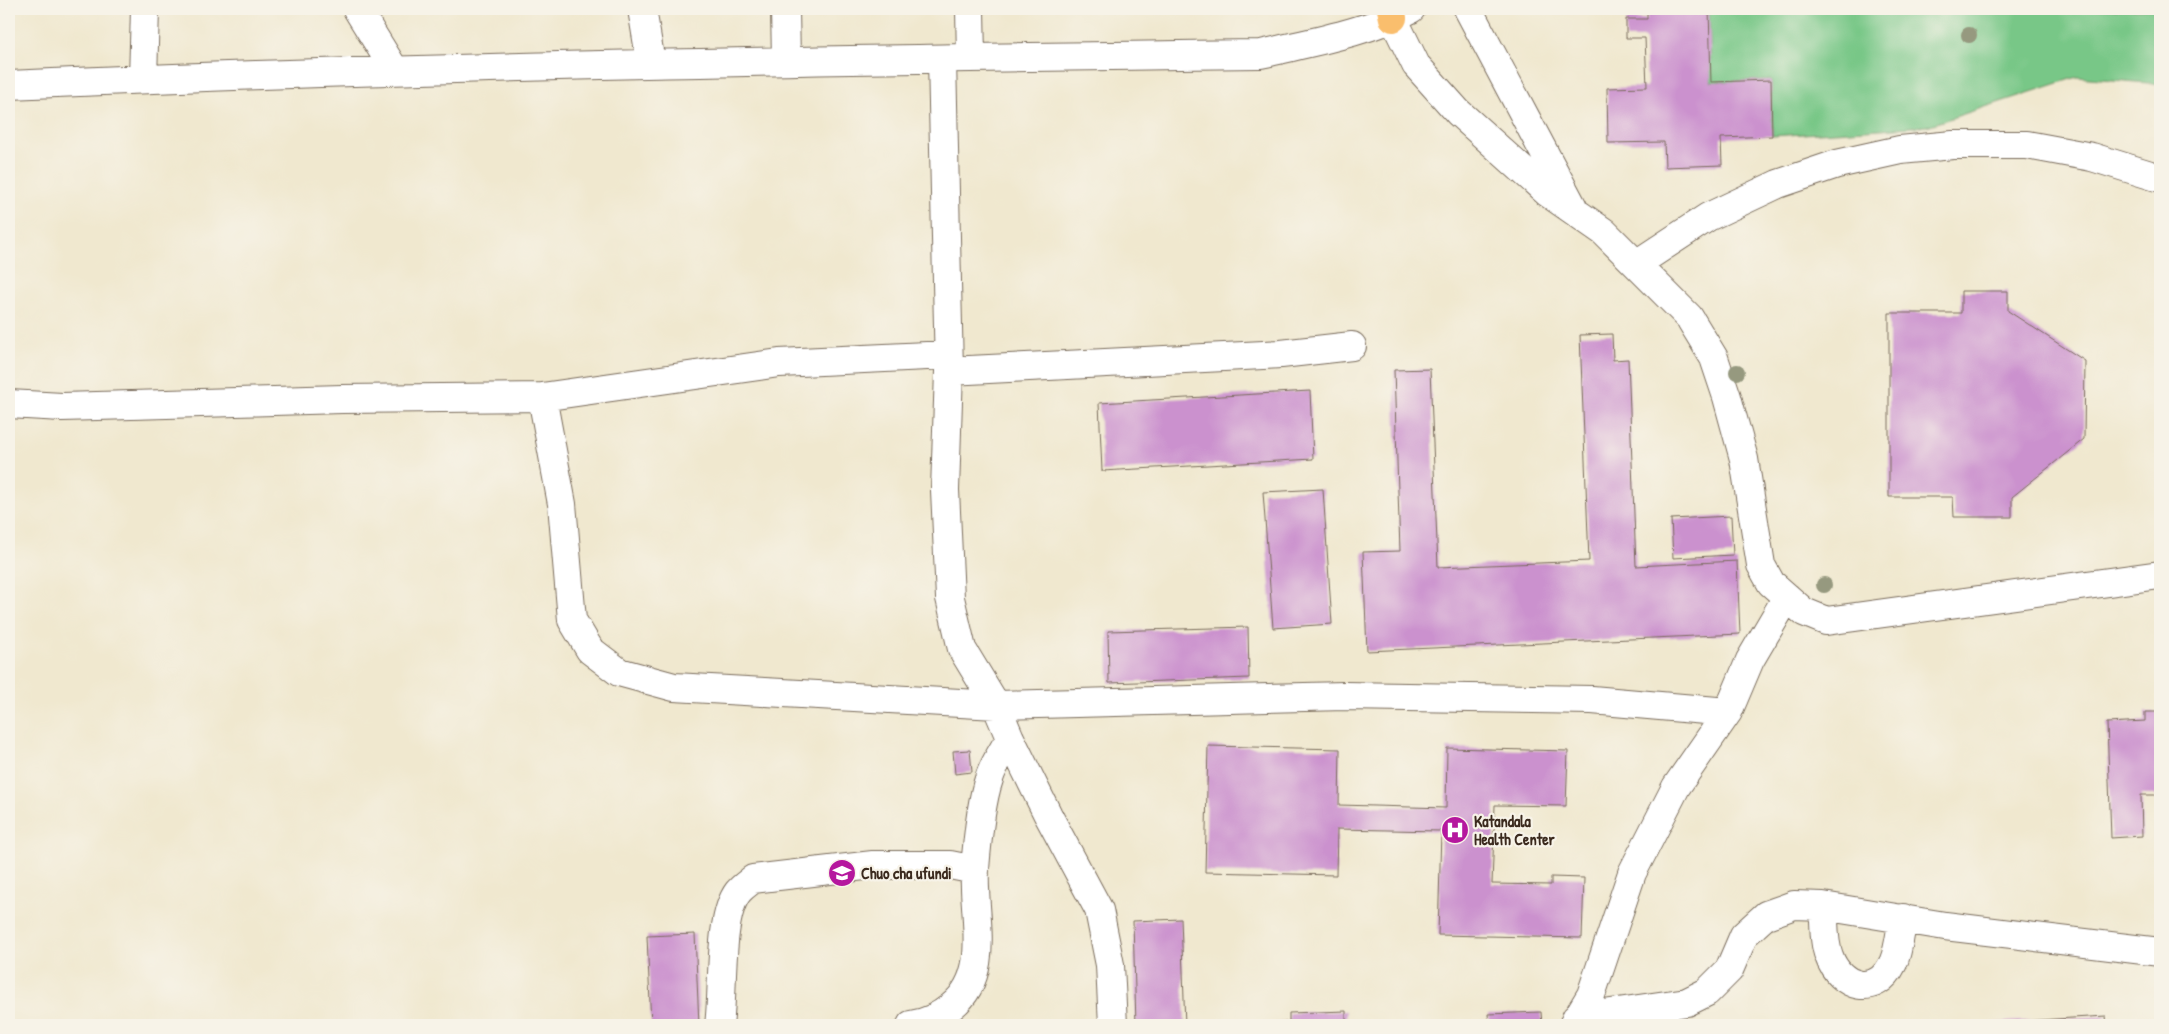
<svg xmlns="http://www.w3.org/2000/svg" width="2169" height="1034" viewBox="0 0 2169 1034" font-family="'Patrick Hand',sans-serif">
	<rect width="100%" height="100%" fill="#f7f3e8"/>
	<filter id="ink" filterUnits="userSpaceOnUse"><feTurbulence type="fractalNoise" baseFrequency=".02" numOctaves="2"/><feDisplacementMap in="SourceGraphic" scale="10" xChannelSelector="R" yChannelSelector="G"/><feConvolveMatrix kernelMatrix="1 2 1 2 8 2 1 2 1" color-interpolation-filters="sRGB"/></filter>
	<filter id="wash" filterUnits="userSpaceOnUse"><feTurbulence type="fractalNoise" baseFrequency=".0096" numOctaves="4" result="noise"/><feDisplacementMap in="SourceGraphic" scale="20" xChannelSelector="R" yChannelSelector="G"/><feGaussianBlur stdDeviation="1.12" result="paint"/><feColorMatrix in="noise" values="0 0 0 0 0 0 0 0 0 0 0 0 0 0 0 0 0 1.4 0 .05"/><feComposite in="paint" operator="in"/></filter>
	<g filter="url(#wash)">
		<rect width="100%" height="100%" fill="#f0e8cf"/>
		<path fill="#78c787" stroke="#5a7852" d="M 1709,9 L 2160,9 L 2160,84 L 2077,77 L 1927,126 L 1772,136 L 1771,80 L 1711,82 Z"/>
		<g id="blocks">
			<path fill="#cb91ce" d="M 1647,9 L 1709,9 L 1711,82 L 1771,80 L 1772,136 L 1721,138 L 1722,165 L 1665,167 L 1664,142 L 1608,143 L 1607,88 L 1647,87 L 1645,38 L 1626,38 L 1626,19 L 1647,19 Z
				M 1961,291 L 2008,291 L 2008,311 L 2085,361 L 2084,439 L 2012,497 L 2012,517 L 1954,517 L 1953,497 L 1889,497 L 1889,313 L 1961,313 Z
				M 1612,334 L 1613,360 L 1628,359 L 1636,566 L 1737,561 L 1740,634 L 1367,651 L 1363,552 L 1400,551 L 1394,370 L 1430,369 L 1438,567 L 1589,561 L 1580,335 Z
				M 1310,391 L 1313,459 L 1102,471 L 1099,403 Z
				M 1323,489 L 1332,624 L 1273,628 L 1263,492 Z
				M 1731,516 L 1733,555 L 1673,558 L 1671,519 Z
				M 1248,627 L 1249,678 L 1109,683 L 1108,631 Z
				M 2145,712 L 2160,712 L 2160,795 L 2141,795 L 2142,836 L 2111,838 L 2107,723 L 2145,721 Z
				M 1208,746 L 1340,749 L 1339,805 L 1446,808 L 1447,748 L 1568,751 L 1566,806 L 1495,805 L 1492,884 L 1551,885 L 1551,877 L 1584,878 L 1582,938 L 1438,935 L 1441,831 L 1337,829 L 1336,875 L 1205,872 Z
				M 970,750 L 972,772 L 955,774 L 953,751 Z
				M 1181,919 L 1185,1025 L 1136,1025 L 1133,921 Z
				M 695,934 L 699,1025 L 651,1025 L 647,936 Z
				M 1346,1011 L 1346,1025 L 1238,1025 L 1289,1022 L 1289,1013 Z
				M 1541,1012 L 1542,1025 L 1489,1025 L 1488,1014 Z
				M 2106,1016 L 2107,1025 L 1972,1025 L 1972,1024 Z"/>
		</g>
	</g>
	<g filter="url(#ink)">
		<use href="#blocks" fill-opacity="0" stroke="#7a6c5c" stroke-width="1"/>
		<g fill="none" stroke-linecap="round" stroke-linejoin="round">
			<g stroke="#7a6c5c" stroke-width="30">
				<path id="minor" d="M 357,9 L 394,69
					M 642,9 L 651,63
					M 785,9 L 786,60
					M 970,9 L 971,57
					M 1468,9 L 1573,207
					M 1393,18 L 1416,65 L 1458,112 L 1548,193 L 1604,232 L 1689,317 L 1714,358 L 1727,397 L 1744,459 L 1761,565 L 1771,583 L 1804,612 L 1826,621 L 2160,575
					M 942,59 L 949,371 L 945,490 L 950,598 L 962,649 L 996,705 L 1010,738 L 1048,815 L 1099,910 L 1110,965 L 1113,1025
					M 143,79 L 145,9
					M 9,85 C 426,66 844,59 1261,54 C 1311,42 1366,33 1411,9
					M 1638,263 L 1708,217 L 1778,184 L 1837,164 L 1900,150 L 1953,145 L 2027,145 L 2092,157 L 2160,178
					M 949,371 L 1281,354 L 1352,346
					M 542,397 L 562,504 L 572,620 L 590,650 L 619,672 L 674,687 L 996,705 L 1345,696 L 1592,700 L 1728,712
					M 9,404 L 62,407 L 342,399 L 542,397 L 779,363 L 948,355
					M 1823,906 C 1825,922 1823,941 1829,956 C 1840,988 1876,998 1893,963 C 1899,950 1900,932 1903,918
					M 1576,1018 L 1687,1002 L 1707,992 L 1729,970 L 1744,935 L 1766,915 L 1794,905 L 1823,906 L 1945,926 L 2160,952
					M 719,1025 C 724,991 718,918 738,892 C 742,887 748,883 753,879 L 873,865 L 950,865 L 975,870
					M 911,1025 C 927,1023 940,1016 952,1006 C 993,973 972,914 975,869 C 977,844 981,802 989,779 C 993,765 1003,751 1010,738
					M 1573,1025 L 1591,995 L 1632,873 L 1676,787 L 1728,712 L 1750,660 L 1787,597"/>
			</g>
			<g stroke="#7a6c5c" stroke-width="30">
				<path id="major" d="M 1391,9 L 1393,18"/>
			</g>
			<use href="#minor" stroke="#fff" stroke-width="28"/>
			<use href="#major" stroke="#fabe6d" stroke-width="28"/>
		</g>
		<g fill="#96997f">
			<circle cx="1969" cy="35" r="8"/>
			<circle cx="1737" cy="372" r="8"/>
			<circle cx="1824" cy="585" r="8"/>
		</g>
	</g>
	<defs>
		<g id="hospital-disc" transform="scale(1.4375)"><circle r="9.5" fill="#b5179e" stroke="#f7f3e8"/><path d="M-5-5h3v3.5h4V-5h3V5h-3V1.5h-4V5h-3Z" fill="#fff"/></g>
		<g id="school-disc" transform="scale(1.4375)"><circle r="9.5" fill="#b5179e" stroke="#f7f3e8"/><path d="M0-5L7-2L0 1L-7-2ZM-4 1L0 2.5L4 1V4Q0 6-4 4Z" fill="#fff"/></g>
	</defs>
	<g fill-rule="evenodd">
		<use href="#hospital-disc" x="1455" y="830"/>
		<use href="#school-disc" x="842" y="873"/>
	</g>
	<g text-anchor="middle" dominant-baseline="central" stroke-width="4.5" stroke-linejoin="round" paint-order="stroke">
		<g font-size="16" font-weight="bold" fill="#3b2a1e" stroke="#f7f3e8" text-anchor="start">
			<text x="1474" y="821">Katandala<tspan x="1474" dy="18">Health Center</tspan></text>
			<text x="861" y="873">Chuo cha ufundi</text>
		</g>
	</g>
	<rect width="2169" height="1034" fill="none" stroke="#f7f3e8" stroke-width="30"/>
</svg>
